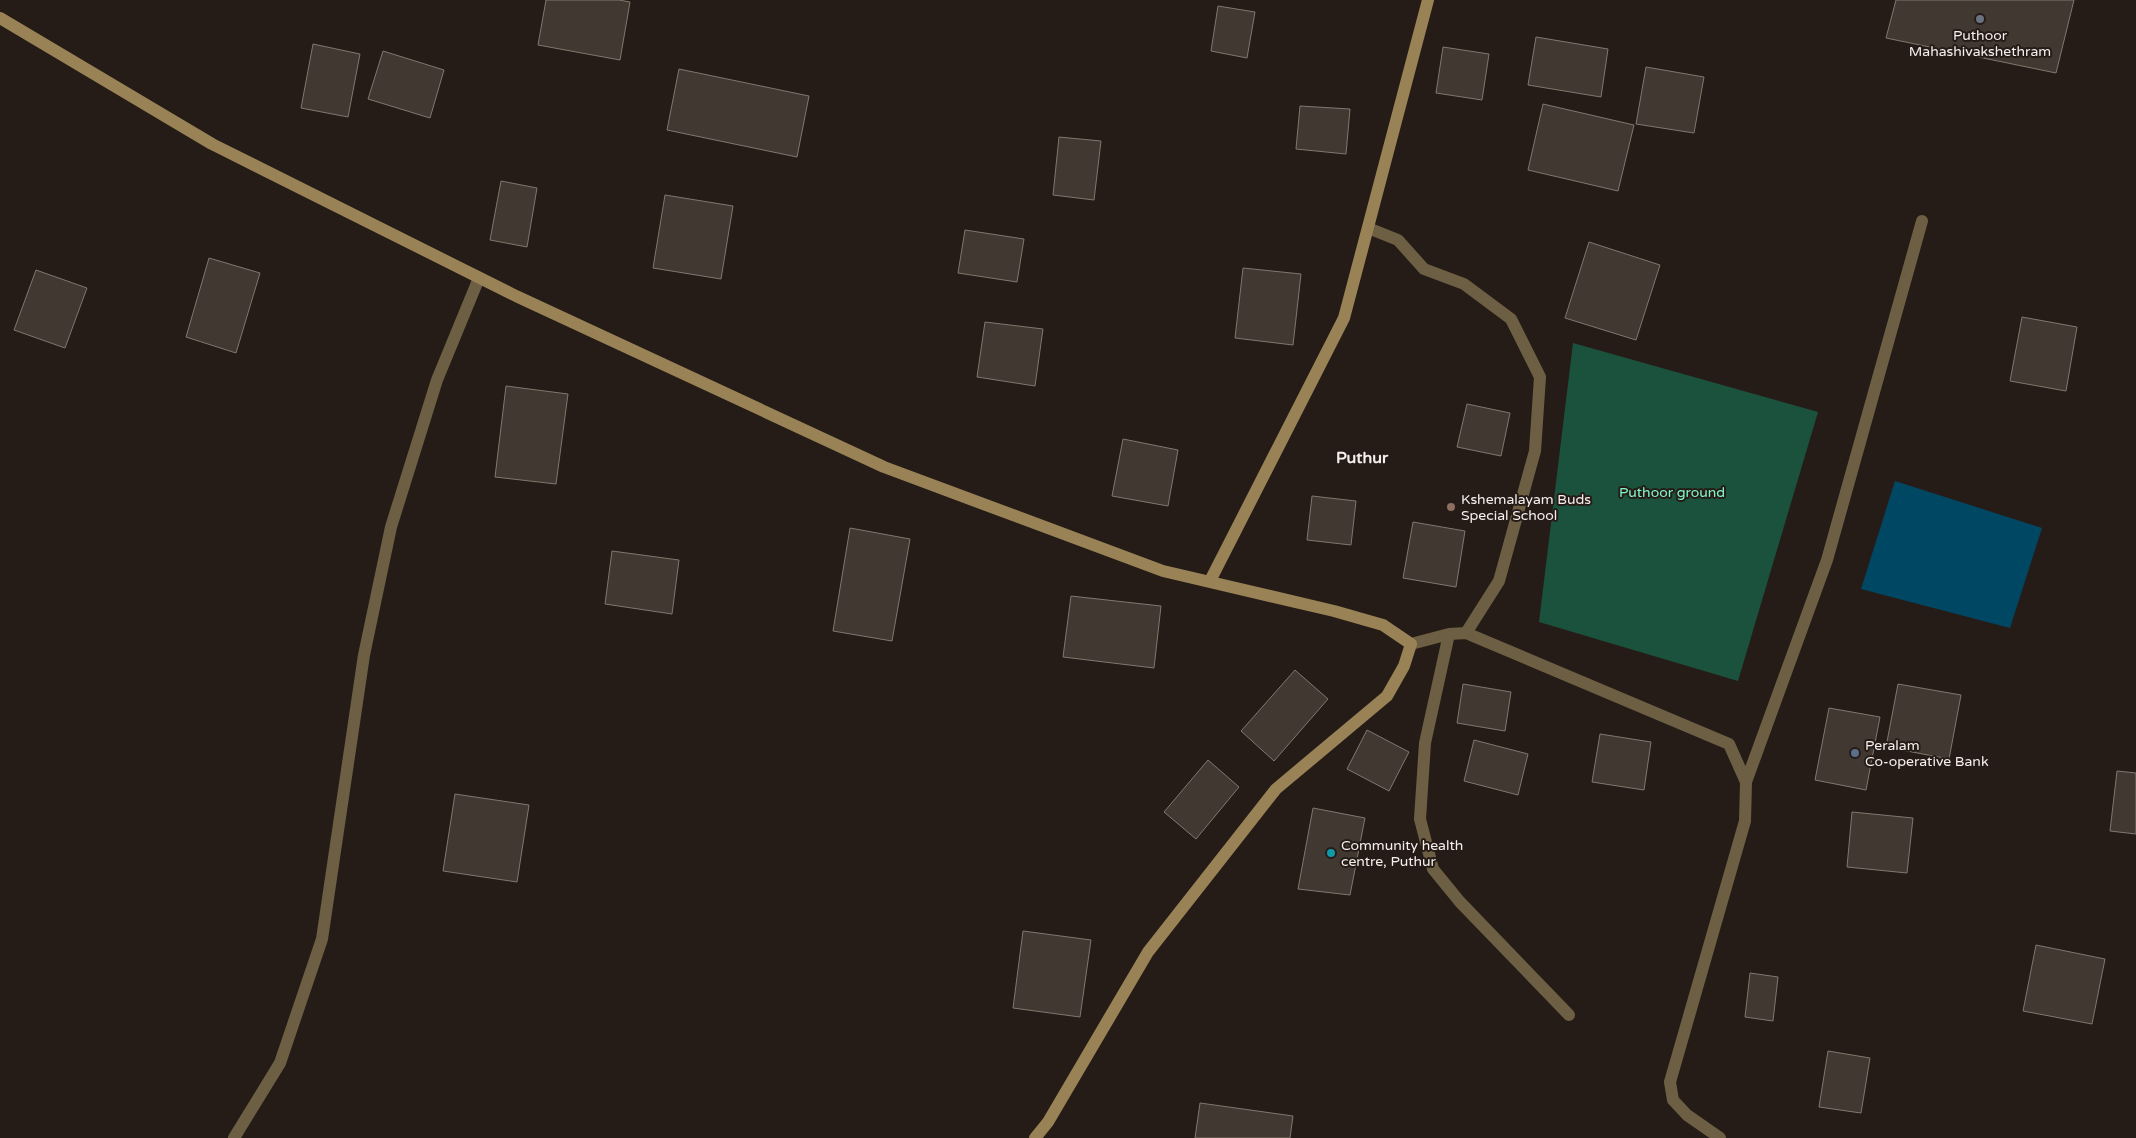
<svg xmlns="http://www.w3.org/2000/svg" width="2136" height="1138" viewBox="0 0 2136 1138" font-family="'Varela Round',sans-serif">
	<rect width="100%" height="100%" fill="#261c17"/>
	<path fill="#1b523d" d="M 1573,343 L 1818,412 L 1738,681 L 1539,622 Z"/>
	<path fill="#004764" d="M 1895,481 L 2042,528 L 2010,628 L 1861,589 Z"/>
	<path fill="#413831" stroke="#82776f" d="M 546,0 L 619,0 L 630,2 L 620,60 L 538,45 Z
		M 1896,0 L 2074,0 L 2056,73 L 1886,38 Z
		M 1218,6 L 1255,12 L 1247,58 L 1211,51 Z
		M 1536,37 L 1608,49 L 1601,97 L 1528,85 Z
		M 313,44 L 360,54 L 348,117 L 301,108 Z
		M 1443,47 L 1489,54 L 1482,100 L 1436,93 Z
		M 383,51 L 444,70 L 430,118 L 368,99 Z
		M 1646,67 L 1704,77 L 1694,133 L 1636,124 Z
		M 679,69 L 809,96 L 797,157 L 667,130 Z
		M 1543,104 L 1634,125 L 1618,191 L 1528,170 Z
		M 1300,106 L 1350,109 L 1346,154 L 1296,149 Z
		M 1059,137 L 1101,141 L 1094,200 L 1053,195 Z
		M 501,181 L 537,188 L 527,247 L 490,240 Z
		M 665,195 L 733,206 L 721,279 L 653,268 Z
		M 965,230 L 1024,239 L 1017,282 L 958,273 Z
		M 1589,242 L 1660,265 L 1636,340 L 1565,318 Z
		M 209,258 L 260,273 L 236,353 L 186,337 Z
		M 1243,268 L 1301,274 L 1293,345 L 1235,338 Z
		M 36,270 L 87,288 L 65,348 L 14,330 Z
		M 2022,317 L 2077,327 L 2066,391 L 2010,381 Z
		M 985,322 L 1043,329 L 1035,386 L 977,377 Z
		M 506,386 L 568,394 L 556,484 L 495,477 Z
		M 1467,404 L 1510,413 L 1501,456 L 1457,447 Z
		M 1123,439 L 1178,450 L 1168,506 L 1112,496 Z
		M 1312,496 L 1356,501 L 1351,545 L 1307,540 Z
		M 1413,522 L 1465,531 L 1456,587 L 1403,578 Z
		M 850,528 L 910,539 L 892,641 L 833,631 Z
		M 612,551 L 679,560 L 672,614 L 605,604 Z
		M 1071,596 L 1161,606 L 1154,668 L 1063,657 Z
		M 1295,670 L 1328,699 L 1274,761 L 1241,731 Z
		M 1463,684 L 1511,692 L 1505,731 L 1457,723 Z
		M 1898,684 L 1961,695 L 1949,759 L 1886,747 Z
		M 1829,708 L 1880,717 L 1866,790 L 1815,780 Z
		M 1367,730 L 1409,752 L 1389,791 L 1347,769 Z
		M 1600,734 L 1651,742 L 1644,790 L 1592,782 Z
		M 1474,740 L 1528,754 L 1518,795 L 1464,781 Z
		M 1208,760 L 1239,787 L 1196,839 L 1164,812 Z
		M 2117,771 L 2136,773 L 2136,834 L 2110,831 Z
		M 455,794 L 529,805 L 517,882 L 443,871 Z
		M 1313,808 L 1365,818 L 1350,895 L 1298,889 Z
		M 1852,812 L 1913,818 L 1907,873 L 1847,867 Z
		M 1023,931 L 1091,940 L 1080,1017 L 1013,1008 Z
		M 2036,945 L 2105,959 L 2092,1024 L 2023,1011 Z
		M 1750,973 L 1778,977 L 1773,1021 L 1745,1017 Z
		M 1828,1051 L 1870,1058 L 1861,1113 L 1819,1107 Z
		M 1200,1103 L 1293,1116 L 1290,1138 L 1195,1138 Z"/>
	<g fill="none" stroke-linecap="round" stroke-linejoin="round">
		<path stroke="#6d5f43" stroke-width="12" d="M 1368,228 L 1398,240 L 1424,269 L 1464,284 L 1511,319 L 1540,377 L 1535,451 L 1499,581 L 1466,633
			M 1449,634 L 1425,743 L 1420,819 L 1433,869 L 1460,902 L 1569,1015
			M 1411,644 L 1449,634 L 1466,633 L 1729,744 L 1746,782 L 1745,821 L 1670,1082 L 1673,1100 L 1687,1115 L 1720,1138
			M 1746,782 L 1827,560 L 1922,221
			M 234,1138 L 280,1063 L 322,939 L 364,655 L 391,527 L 437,380 L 479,278"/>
		<path stroke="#998356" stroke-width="12" d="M 0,18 L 212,144 L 516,296 L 884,467 L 1163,571 L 1334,611 L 1383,625 L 1411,644 L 1404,666 L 1387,696 L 1276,789 L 1148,952 L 1048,1122 L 1035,1138
			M 1210,581 L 1344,318 L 1428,0"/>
	</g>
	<circle fill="#6b7280" stroke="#261c17" stroke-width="2" cx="1980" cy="19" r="5"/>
	<circle fill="#8d6e63" stroke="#261c17" stroke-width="2" cx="1451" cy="507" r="5"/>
	<circle fill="#5c6f8a" stroke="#261c17" stroke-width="2" cx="1855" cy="753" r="5"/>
	<circle fill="#0f9aa8" stroke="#261c17" stroke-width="2" cx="1331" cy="853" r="5"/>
	<g text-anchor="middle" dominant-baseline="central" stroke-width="4" stroke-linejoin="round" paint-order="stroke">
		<g font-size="14" fill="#f6efec" stroke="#261c17" text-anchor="start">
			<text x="1980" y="35" text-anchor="middle">Puthoor<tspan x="1980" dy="16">Mahashivakshethram</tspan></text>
			<text x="1461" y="499">Kshemalayam Buds<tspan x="1461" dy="16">Special School</tspan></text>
			<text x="1865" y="745">Peralam<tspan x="1865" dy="16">Co-operative Bank</tspan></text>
			<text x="1341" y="845">Community health<tspan x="1341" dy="16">centre, Puthur</tspan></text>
		</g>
		<g font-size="14" fill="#81f8c7" stroke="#261c17">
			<text x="1672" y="492">Puthoor ground</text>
		</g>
		<g font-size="16" font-weight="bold" fill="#f6efec" stroke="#261c17">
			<text x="1362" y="458">Puthur</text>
		</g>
	</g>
</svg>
